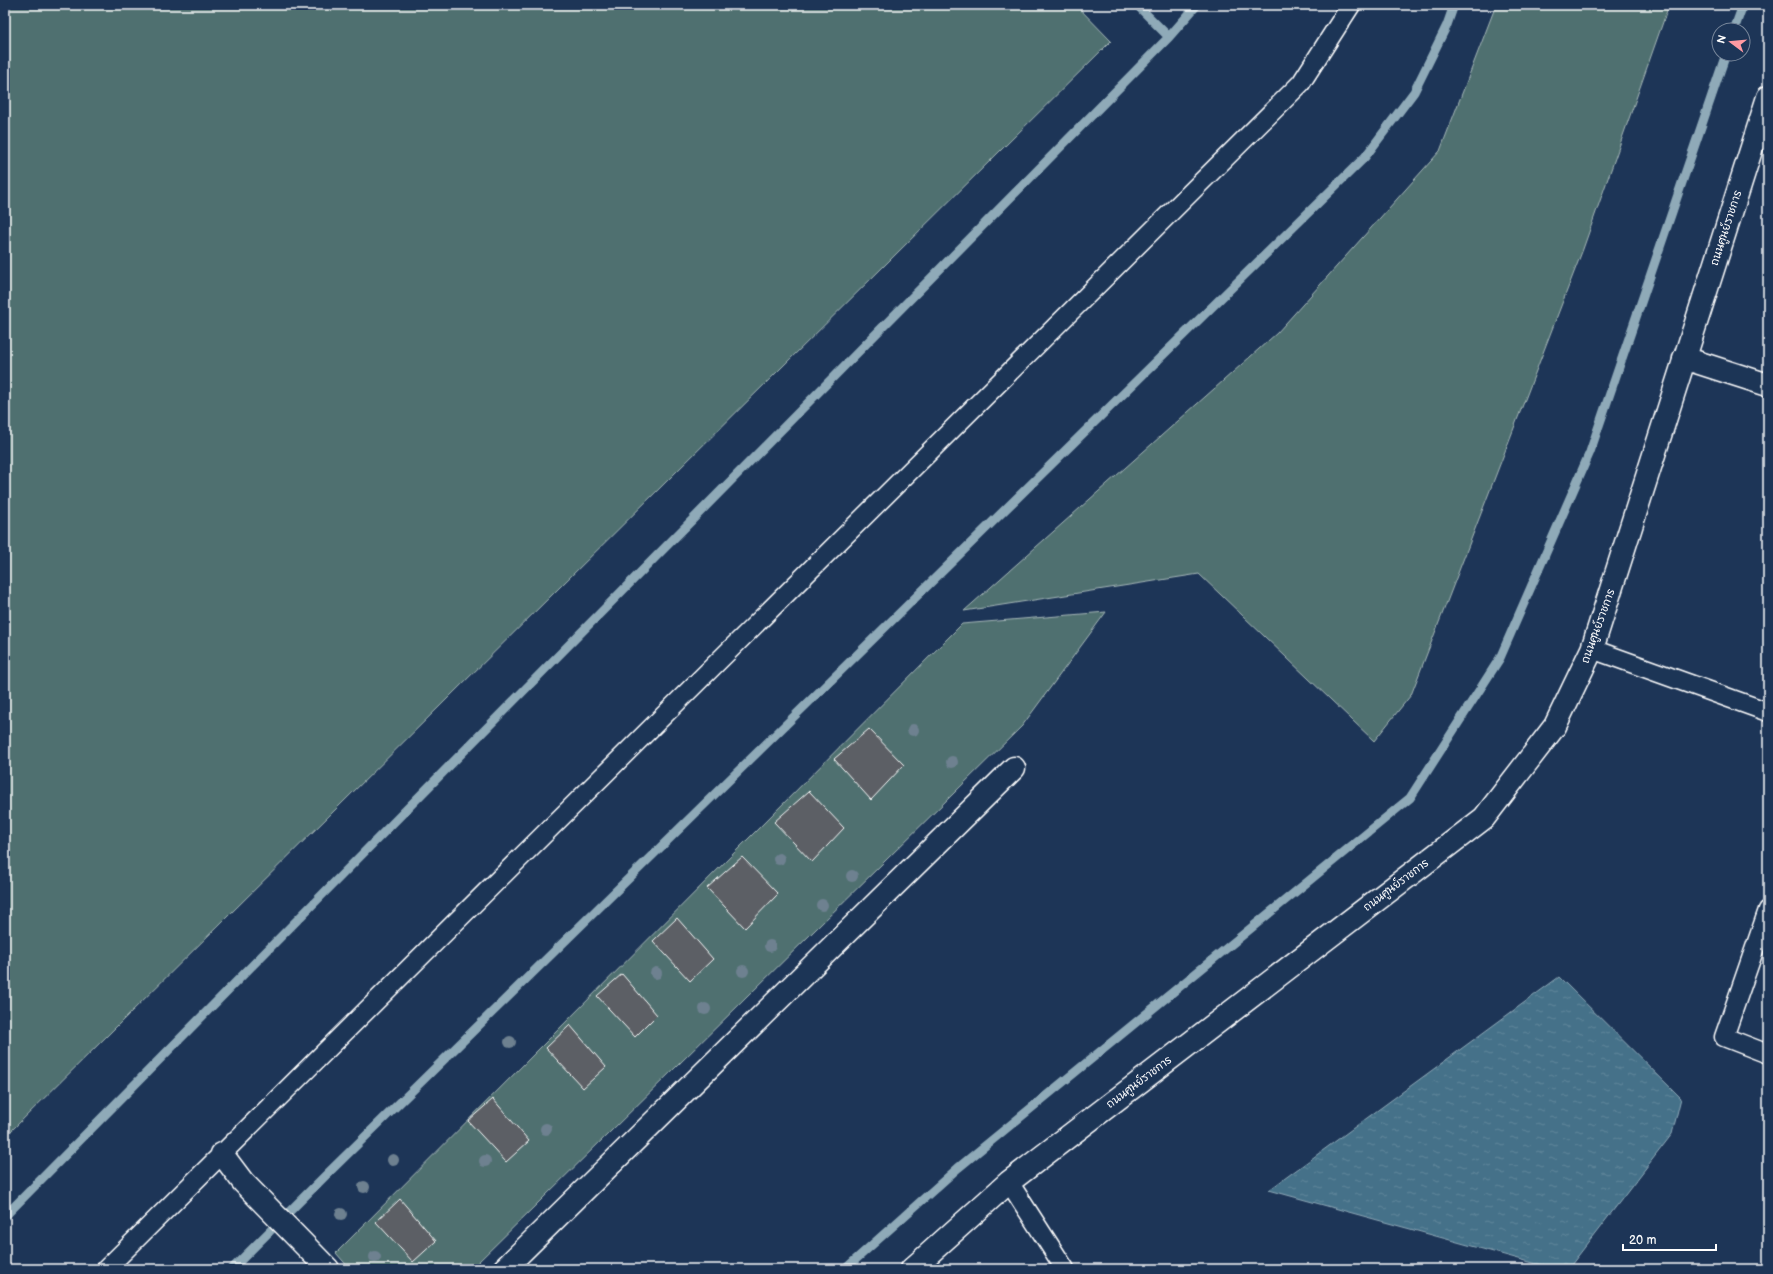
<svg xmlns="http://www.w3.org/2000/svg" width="1773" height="1274" viewBox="0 0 1773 1274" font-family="'Balsamiq Sans','Playpen Sans Thai',sans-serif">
	<defs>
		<pattern id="water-ripples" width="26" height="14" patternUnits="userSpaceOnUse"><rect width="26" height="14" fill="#457189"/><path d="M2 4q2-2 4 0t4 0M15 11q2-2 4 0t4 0" fill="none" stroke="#61869b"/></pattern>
	</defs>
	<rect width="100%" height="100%" fill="#1d3557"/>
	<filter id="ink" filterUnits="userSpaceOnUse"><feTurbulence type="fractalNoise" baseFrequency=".025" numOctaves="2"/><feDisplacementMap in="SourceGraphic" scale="8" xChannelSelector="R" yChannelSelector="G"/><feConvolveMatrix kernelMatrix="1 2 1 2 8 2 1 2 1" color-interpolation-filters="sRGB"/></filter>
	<g filter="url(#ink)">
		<path fill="#4f7070" stroke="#a7b8b8" d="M 5,5 L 1076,5 L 1111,41 L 5,1137 Z
			M 1496,5 L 1669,5 L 1583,249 L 1411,695 L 1374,741 L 1199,574 L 964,611 L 1277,333 L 1440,151 Z
			M 1106,612 L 1022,726 L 471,1269 L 350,1269 L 336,1253 L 962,624 Z"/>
		<path fill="url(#water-ripples)" stroke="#8faab8" d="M 1559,977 L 1681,1098 L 1672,1134 L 1568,1269 L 1555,1269 L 1269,1190 Z"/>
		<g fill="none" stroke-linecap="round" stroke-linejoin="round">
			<path stroke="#8faab8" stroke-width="9" d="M 1137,5 L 1169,37
				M 1734,30 L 1743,5
				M 5,1216 L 1169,37 L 1197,5
				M 232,1269 L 325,1176 L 1365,157 L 1414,92 L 1447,25 L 1454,5
				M 845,1269 L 958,1168 L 1410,798 L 1500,658 L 1590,452 L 1726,54"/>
		</g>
		<path fill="#5b5f65" stroke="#fff" d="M 869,729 L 904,765 L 871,800 L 834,759 Z
			M 809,791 L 844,828 L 812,862 L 774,822 Z
			M 742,857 L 778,894 L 745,928 L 707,888 Z
			M 677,918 L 713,959 L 690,981 L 653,941 Z
			M 622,974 L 657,1015 L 635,1037 L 597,996 Z
			M 570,1025 L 606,1067 L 583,1088 L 546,1048 Z
			M 493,1099 L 529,1141 L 506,1162 L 468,1121 Z
			M 400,1199 L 436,1241 L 413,1262 L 376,1222 Z"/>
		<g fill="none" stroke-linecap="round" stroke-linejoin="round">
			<g stroke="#fff" stroke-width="21">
				<path id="lane" d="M 1592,649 L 1768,712
					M 1768,910 L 1724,1037 L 1768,1054
					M 1009,1182 L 1065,1269
					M 106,1269 L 1301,83 L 1351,5"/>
			</g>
			<g stroke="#fff" stroke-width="25">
				<path id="street" d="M 1684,358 L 1768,385
					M 222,1154 L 243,1182 L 328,1269
					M 504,1269 L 1014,768"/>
			</g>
			<g stroke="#fff" stroke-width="25">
				<path id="secondary" d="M 912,1269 L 1009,1182 L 1484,818 L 1555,726 L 1592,649 L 1768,97"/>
			</g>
			<use href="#lane" stroke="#1d3557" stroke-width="18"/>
			<use href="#street" stroke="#1d3557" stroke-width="22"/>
			<use href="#secondary" stroke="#1d3557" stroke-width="22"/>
		</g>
		<g fill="#6e8190">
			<circle cx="913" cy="730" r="6"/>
			<circle cx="952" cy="762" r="6"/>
			<circle cx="779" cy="859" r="6"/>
			<circle cx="852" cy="876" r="6"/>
			<circle cx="822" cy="905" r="6"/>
			<circle cx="770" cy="946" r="6"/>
			<circle cx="743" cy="971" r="6"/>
			<circle cx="656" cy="973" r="6"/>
			<circle cx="705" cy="1009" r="6"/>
			<circle cx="510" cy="1042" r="6"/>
			<circle cx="546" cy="1129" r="6"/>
			<circle cx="393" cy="1160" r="6"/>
			<circle cx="485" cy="1161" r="6"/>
			<circle cx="364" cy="1187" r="6"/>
			<circle cx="341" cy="1214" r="6"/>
			<circle cx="375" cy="1257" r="6"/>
		</g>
	</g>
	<g text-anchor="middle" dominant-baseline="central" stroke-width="3.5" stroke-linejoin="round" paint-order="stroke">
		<g font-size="11" fill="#fff" stroke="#1d3557">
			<text transform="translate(1726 228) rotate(-72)">ถนนศูนย์ราชการ</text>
			<text transform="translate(1598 626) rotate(-70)">ถนนศูนย์ราชการ</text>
			<text transform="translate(1396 885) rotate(-37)">ถนนศูนย์ราชการ</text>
			<text transform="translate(1139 1082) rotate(-37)">ถนนศูนย์ราชการ</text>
		</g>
	</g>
	<rect width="1773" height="1274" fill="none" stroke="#1d3557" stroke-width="20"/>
	<rect x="10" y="10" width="1753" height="1254" fill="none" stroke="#fff" stroke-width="1.5" filter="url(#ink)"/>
	<g transform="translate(1731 42) rotate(286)"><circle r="19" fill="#1d3557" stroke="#77869a"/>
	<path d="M0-3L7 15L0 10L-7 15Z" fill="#ff9aa2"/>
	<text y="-6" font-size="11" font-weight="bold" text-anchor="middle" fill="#ffffff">N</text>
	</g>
	<path d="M1623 1244v6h93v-6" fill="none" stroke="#ffffff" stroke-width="2"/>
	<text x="1629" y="1244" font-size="12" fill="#ffffff" stroke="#1d3557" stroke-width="3" paint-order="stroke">20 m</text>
</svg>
